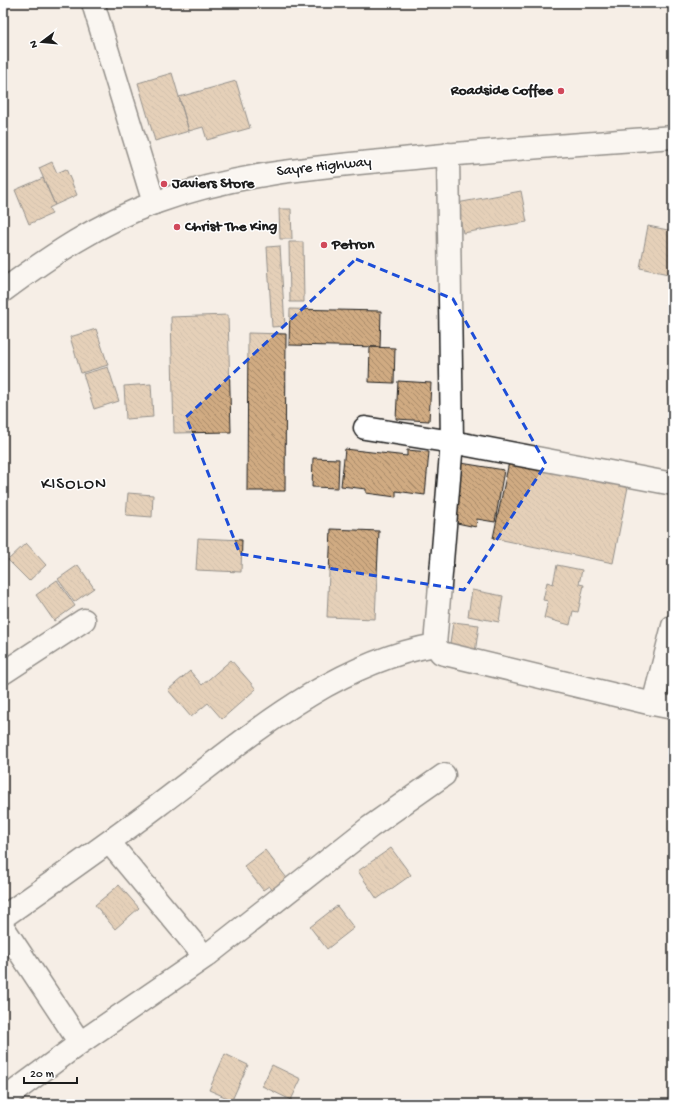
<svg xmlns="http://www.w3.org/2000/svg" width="676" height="1107" viewBox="0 0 676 1107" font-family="'Gochi Hand',sans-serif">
	<defs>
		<pattern id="building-back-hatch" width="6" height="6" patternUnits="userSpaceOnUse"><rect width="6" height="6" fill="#d0ab82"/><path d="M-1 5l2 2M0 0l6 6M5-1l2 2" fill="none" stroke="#a88a6a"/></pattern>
	</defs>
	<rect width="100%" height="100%" fill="#f6eee6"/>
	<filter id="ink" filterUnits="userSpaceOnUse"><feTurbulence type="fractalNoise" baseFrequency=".025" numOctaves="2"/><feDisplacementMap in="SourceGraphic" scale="8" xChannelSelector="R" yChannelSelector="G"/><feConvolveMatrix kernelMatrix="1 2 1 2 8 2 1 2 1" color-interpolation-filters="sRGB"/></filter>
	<g filter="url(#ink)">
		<path fill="url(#building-back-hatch)" stroke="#1c1c1c" d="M 172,73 L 189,131 L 155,141 L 138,83 Z
			M 236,81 L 250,128 L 207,140 L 203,127 L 189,131 L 179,97 Z
			M 52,162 L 57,173 L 66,169 L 77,195 L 55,205 L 39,168 Z
			M 43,178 L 55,205 L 49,208 L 52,214 L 29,224 L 15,190 Z
			M 521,191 L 527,222 L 463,233 L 457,203 Z
			M 279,209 L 291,209 L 292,239 L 280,239 Z
			M 648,226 L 673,231 L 673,275 L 640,268 Z
			M 289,242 L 303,242 L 304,302 L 290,302 Z
			M 280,246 L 285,326 L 272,327 L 267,247 Z
			M 290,309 L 381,311 L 380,347 L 289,345 Z
			M 228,315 L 231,432 L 174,433 L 171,317 Z
			M 96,329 L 108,365 L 81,373 L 70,337 Z
			M 248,333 L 286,334 L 285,491 L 247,491 Z
			M 370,347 L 395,348 L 394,383 L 369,382 Z
			M 108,367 L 119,401 L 94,409 L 83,374 Z
			M 398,381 L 431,383 L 429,421 L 396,419 Z
			M 151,384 L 153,417 L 126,419 L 124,386 Z
			M 345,449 L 407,456 L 407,450 L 429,452 L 425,495 L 396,491 L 396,497 L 366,493 L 366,489 L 341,486 Z
			M 313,458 L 339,459 L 338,488 L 312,487 Z
			M 509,462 L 628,487 L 613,563 L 493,538 Z
			M 461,463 L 504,470 L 495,522 L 477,519 L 476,527 L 452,522 Z
			M 128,493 L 153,495 L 152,517 L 126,515 Z
			M 331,529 L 379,531 L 375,619 L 327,617 Z
			M 198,538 L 242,540 L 241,572 L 196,570 Z
			M 26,543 L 46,565 L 29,581 L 8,560 Z
			M 78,565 L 94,588 L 74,602 L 58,579 Z
			M 557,565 L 582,570 L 579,584 L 584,585 L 578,612 L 573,611 L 570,625 L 544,618 L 548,601 L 543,600 L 547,582 L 553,584 Z
			M 57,580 L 75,606 L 54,621 L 36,595 Z
			M 472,590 L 503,596 L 499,622 L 468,616 Z
			M 453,622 L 479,625 L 475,653 L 449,650 Z
			M 231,660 L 256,689 L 222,719 L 208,703 L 191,717 L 168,690 L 190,671 L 202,685 Z
			M 391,848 L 411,875 L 377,899 L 358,871 Z
			M 265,850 L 290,882 L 275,893 L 269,886 L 263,890 L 244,866 Z
			M 119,885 L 139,908 L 115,929 L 95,905 Z
			M 337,906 L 354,928 L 327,949 L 310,927 Z
			M 225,1054 L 248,1065 L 232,1100 L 209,1090 Z
			M 272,1065 L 301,1079 L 291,1100 L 262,1086 Z"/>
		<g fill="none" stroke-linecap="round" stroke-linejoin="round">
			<g stroke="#1c1c1c" stroke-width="25">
				<path id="minor" d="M 93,3 L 154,203
					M 448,154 L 452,442 L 435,645 L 441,653 L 653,704 L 673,626
					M 365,428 L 452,442 L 673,484
					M 3,673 L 84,620
					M 653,704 L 673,708
					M 109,842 L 205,957
					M 3,917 C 56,880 109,843 160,804 C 244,741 329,664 435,645
					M 3,927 L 80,1043
					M 3,1100 L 80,1043 L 205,957 L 370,827 L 444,775"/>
			</g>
			<g stroke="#1c1c1c" stroke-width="25">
				<path id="highway" d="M 3,291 C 50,256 99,223 154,203 C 237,173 317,167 403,159 C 493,150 583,144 673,137"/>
			</g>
			<use href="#minor" stroke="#fff" stroke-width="22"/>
			<use href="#highway" stroke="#fff" stroke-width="22"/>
		</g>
	</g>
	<path d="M0 0H676V1107H0ZM 356,259 L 453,299 L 546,464 L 464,590 L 240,554 L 186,417 Z" fill="#f6eee6" fill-opacity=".55" fill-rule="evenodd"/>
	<path fill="none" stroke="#1d4ed8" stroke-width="3" stroke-dasharray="8 5" stroke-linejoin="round" d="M 356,259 L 453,299 L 546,464 L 464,590 L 240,554 L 186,417 Z"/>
	<g fill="#d1495b" stroke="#fff" stroke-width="1.5">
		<circle cx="561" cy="91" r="4"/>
		<circle cx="164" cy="184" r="4"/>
		<circle cx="177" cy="227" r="4"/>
		<circle cx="324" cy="245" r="4"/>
	</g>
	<g text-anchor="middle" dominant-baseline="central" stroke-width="3" stroke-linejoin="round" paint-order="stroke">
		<g font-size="15" font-weight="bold" fill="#1c1c1c" stroke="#fff" text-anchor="start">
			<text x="553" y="91" text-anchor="end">Roadside Coffee</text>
			<text x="172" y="184">Javiers Store</text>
			<text x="185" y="227">Christ The King</text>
			<text x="332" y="245">Petron</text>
		</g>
		<g font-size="15" fill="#1c1c1c" stroke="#fff">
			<text transform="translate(324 167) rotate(-6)">Sayre Highway</text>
		</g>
		<g font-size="17" letter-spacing="1" fill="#1c1c1c" stroke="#fff">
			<text x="74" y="485">KISOLON</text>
		</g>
	</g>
	<rect width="676" height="1107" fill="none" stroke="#fff" stroke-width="16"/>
	<rect x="8" y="8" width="660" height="1091" fill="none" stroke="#1c1c1c" stroke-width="1.5" filter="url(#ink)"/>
	<g transform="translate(42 42) rotate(254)" stroke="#ffffff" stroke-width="3" paint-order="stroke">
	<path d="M0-3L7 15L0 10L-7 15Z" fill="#1c1c1c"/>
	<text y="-6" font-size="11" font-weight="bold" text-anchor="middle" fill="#1c1c1c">N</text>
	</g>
	<path d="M24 1077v6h53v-6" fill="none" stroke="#1c1c1c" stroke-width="2"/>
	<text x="30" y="1077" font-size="12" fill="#1c1c1c" stroke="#ffffff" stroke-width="3" paint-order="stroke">20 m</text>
</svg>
